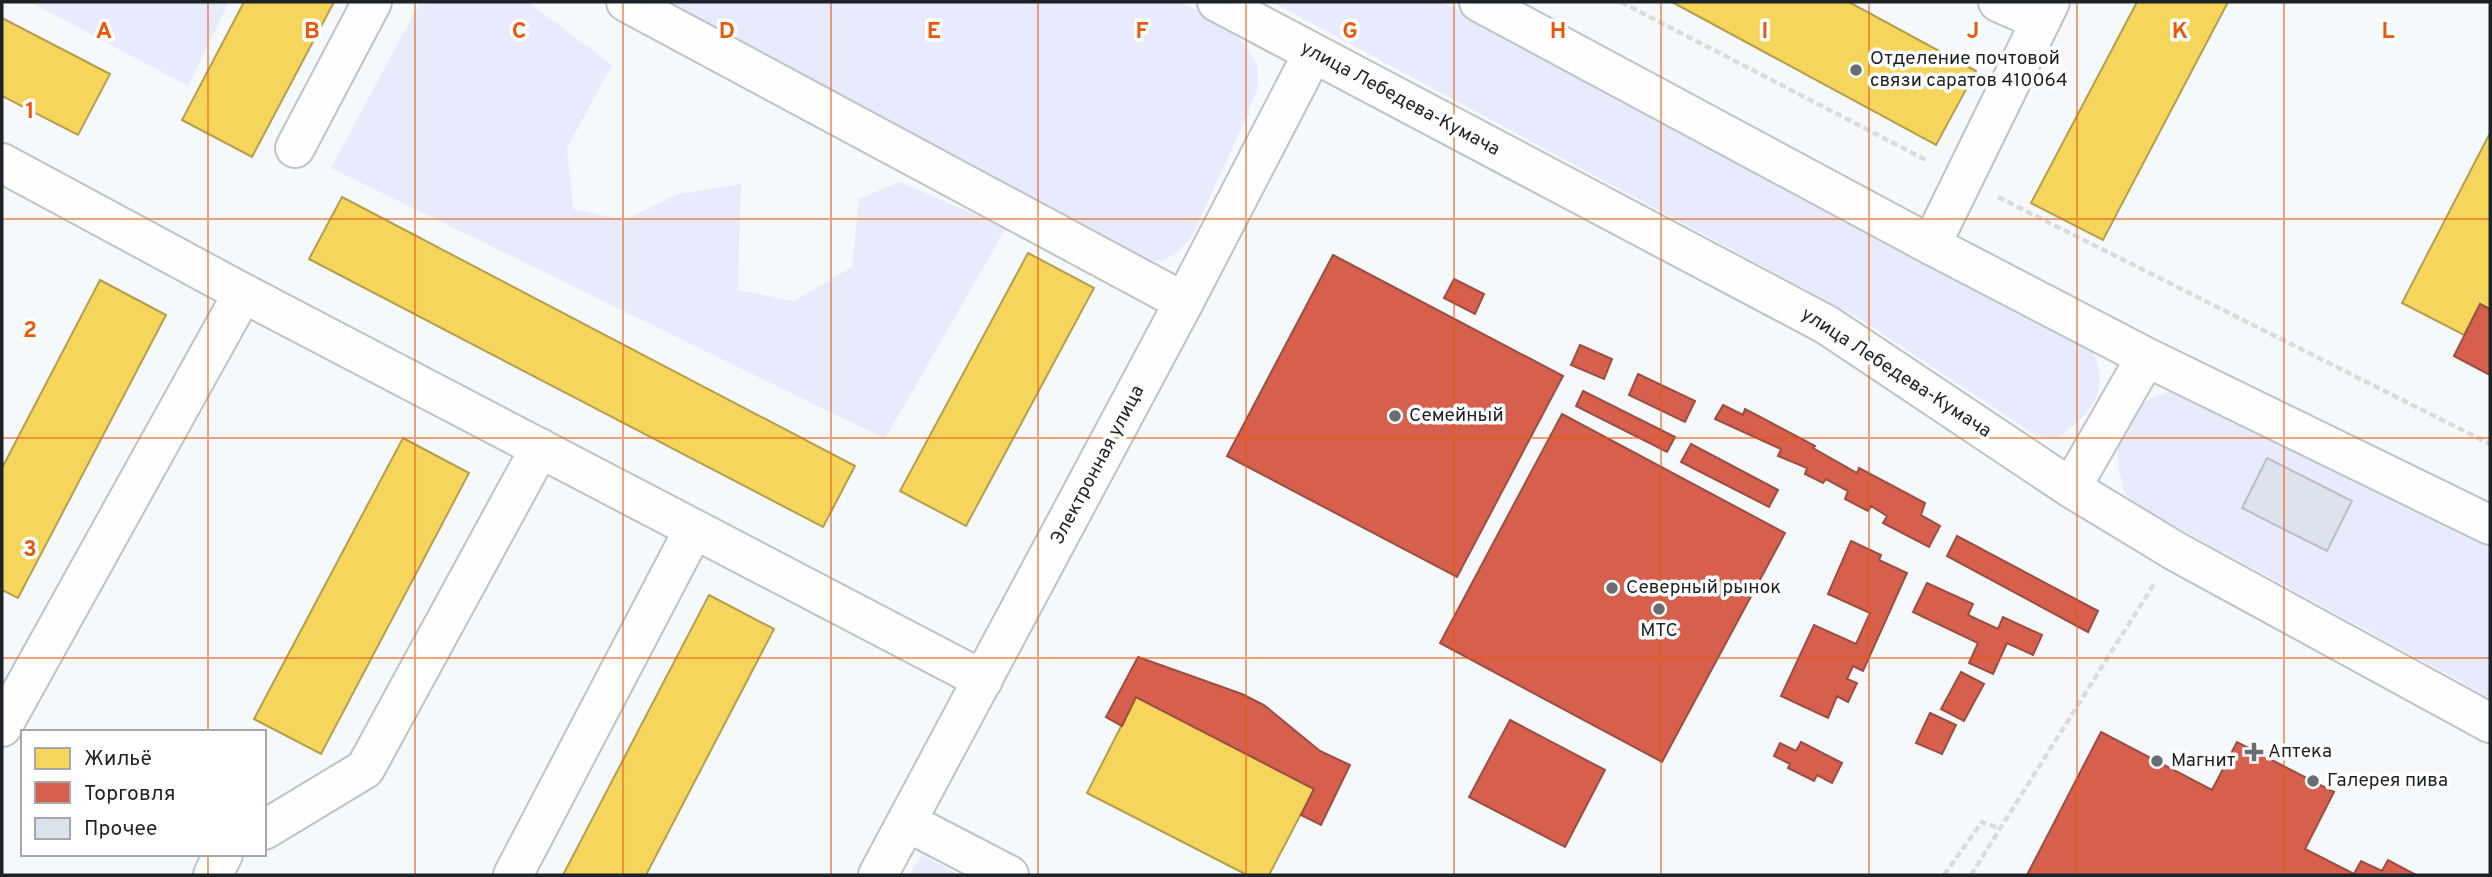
<svg xmlns="http://www.w3.org/2000/svg" width="2492" height="877" viewBox="0 0 2492 877" font-family="Overpass,sans-serif">
	<rect width="100%" height="100%" fill="#f6f9fb"/>
	<path fill="#e8ebfd" d="M 30,2 L 229,2 L 188,86 Z
		M 420,2 L 528,2 L 612,65 L 567,148 L 573,209 L 625,220 L 678,194 L 741,184 L 738,290 L 794,301 L 852,267 L 859,199 L 900,182 L 1006,228 L 885,439 L 331,168 Z
		M 659,2 L 1181,2 L 1225,25 L 1243,42 L 1257,65 L 1258,87 L 1246,118 L 1191,238 L 1175,254 L 1162,261 L 1141,260 Z
		M 1272,2 L 1443,2 L 2088,343 C 2115,384 2092,417 2055,439 L 2035,435 L 1857,317 Z
		M 2168,392 L 2184,393 L 2490,545 L 2490,698 L 2142,508 L 2125,494 L 2119,470 L 2117,444 L 2138,407 L 2151,398 Z
		M 921,855 L 960,875 L 909,875 Z"/>
	<path fill="#f6d55c" stroke="#b59f4c" stroke-width="2" d="M 244,2 L 334,2 L 252,157 L 182,120 Z
		M 1672,2 L 1849,2 L 1976,71 L 1936,145 Z
		M 2137,2 L 2228,2 L 2103,240 L 2031,203 Z
		M 2,18 L 110,74 L 78,135 L 2,96 Z
		M 2490,133 L 2490,309 L 2480,304 L 2464,335 L 2402,303 Z
		M 342,197 L 855,466 L 823,527 L 309,259 Z
		M 1028,253 L 1094,288 L 966,526 L 900,491 Z
		M 100,280 L 166,315 L 18,598 L 2,590 L 2,468 Z
		M 403,438 L 469,473 L 321,754 L 254,719 Z
		M 709,595 L 774,629 L 646,875 L 563,875 Z
		M 1136,697 L 1314,789 L 1269,875 L 1247,875 L 1087,793 Z"/>
	<path fill="#d6604d" stroke="#9e4d41" stroke-width="2" d="M 1333,255 L 1563,376 L 1457,577 L 1227,456 Z
		M 1454,279 L 1484,294 L 1475,314 L 1444,298 Z
		M 2480,304 L 2490,309 L 2490,375 L 2454,356 Z
		M 1580,345 L 1612,359 L 1604,379 L 1571,365 Z
		M 1638,374 L 1695,401 L 1685,422 L 1629,395 Z
		M 1583,391 L 1675,437 L 1667,452 L 1576,406 Z
		M 1723,405 L 1743,415 L 1745,409 L 1815,446 L 1813,448 L 1857,473 L 1859,468 L 1925,503 L 1921,515 L 1940,526 L 1929,547 L 1883,523 L 1887,516 L 1871,506 L 1868,511 L 1845,499 L 1848,491 L 1826,479 L 1823,483 L 1805,474 L 1807,468 L 1778,456 L 1781,449 L 1715,419 Z
		M 1562,414 L 1785,533 L 1662,762 L 1440,643 Z
		M 1691,444 L 1778,490 L 1769,507 L 1681,462 Z
		M 1957,536 L 2098,611 L 2088,632 L 1947,556 Z
		M 1851,541 L 1881,555 L 1879,560 L 1907,573 L 1863,671 L 1853,666 L 1847,679 L 1857,683 L 1848,702 L 1837,696 L 1828,718 L 1781,696 L 1814,625 L 1856,644 L 1870,613 L 1828,594 Z
		M 1927,583 L 1973,604 L 1968,615 L 1998,629 L 2003,617 L 2042,635 L 2033,655 L 2007,643 L 1993,674 L 1969,663 L 1978,643 L 1913,612 Z
		M 1138,657 L 1242,694 L 1264,705 L 1320,751 L 1350,765 L 1321,825 L 1301,815 L 1314,789 L 1136,697 L 1122,726 L 1106,717 Z
		M 1961,672 L 1984,684 L 1964,721 L 1941,709 Z
		M 1930,713 L 1956,725 L 1942,754 L 1916,743 Z
		M 1510,720 L 1605,770 L 1565,847 L 1469,797 Z
		M 2101,732 L 2212,790 L 2237,742 L 2334,792 L 2305,849 L 2354,874 L 2361,861 L 2382,871 L 2388,860 L 2416,875 L 2027,875 Z
		M 1801,742 L 1842,763 L 1832,783 L 1817,775 L 1814,781 L 1788,768 L 1790,764 L 1774,756 L 1780,743 L 1796,751 Z"/>
	<path fill="#dce3ec" stroke="#bcbfc2" stroke-width="2" d="M 2267,458 L 2352,501 L 2327,551 L 2242,508 Z"/>
	<g fill="none" stroke-linecap="round" stroke-linejoin="round">
		<g stroke="#bec3c5" stroke-width="42">
			<path id="minor" d="M 626,2 L 1184,302
				M 1217,2 L 1827,325 L 2071,488 L 2175,551 L 2490,723
				M 1479,2 L 1931,245 L 2146,357 L 2490,525
				M 1998,2 L 2041,21
				M 295,148 L 372,2
				M 2,163 L 243,293 L 983,680
				M 1931,245 L 2050,2
				M 2071,488 L 2146,357
				M 2,727 L 243,293
				M 907,822 L 1009,875
				M 264,830 L 365,769 L 540,448
				M 213,875 L 223,854
				M 513,875 L 694,529
				M 878,875 L 1184,302 L 1313,53"/>
		</g>
		<path stroke="#dbdcdc" stroke-width="4.5" stroke-dasharray="7 3.5" stroke-linecap="butt" d="M 1621,2 L 1928,161
			M 1998,197 L 2490,444
			M 1944,875 L 1982,822 L 2002,829
			M 1971,875 L 2154,584"/>
		<use href="#minor" stroke="#fefefe" stroke-width="38"/>
	</g>
	<path fill="none" stroke="#e8590c" stroke-width="2" stroke-opacity="0.55" d="M 208,2 L 208,732M 415,2 L 415,875M 623,2 L 623,875M 831,2 L 831,875M 1038,2 L 1038,875M 1246,2 L 1246,875M 1454,2 L 1454,875M 1661,2 L 1661,875M 1869,2 L 1869,875M 2077,2 L 2077,875M 2284,2 L 2284,875M 2,219 L 2490,219M 2,438 L 2490,438M 2,658 L 2490,658M 208,854 L 208,875"/>
	<g fill="#696d71" stroke="#fff" stroke-width="2.5">
		<circle cx="1856" cy="70" r="7"/>
		<circle cx="1395" cy="416" r="7"/>
		<circle cx="1612" cy="588" r="7"/>
		<circle cx="1659" cy="609" r="7"/>
		<path d="M2250.5 741.5h7v7h7v7h-7v7h-7v-7h-7v-7h7z"/>
		<circle cx="2157" cy="761" r="7"/>
		<circle cx="2313" cy="781" r="7"/>
	</g>
	<g text-anchor="middle" dominant-baseline="central" stroke-width="7" stroke-linejoin="round" paint-order="stroke">
		<g font-size="19" fill="#1d2226" stroke="#fff" text-anchor="start">
			<text x="1870" y="59">Отделение почтовой<tspan x="1870" dy="22">связи саратов 410064</tspan></text>
			<text x="1409" y="416">Семейный</text>
			<text x="1626" y="588">Северный рынок</text>
			<text x="1659" y="631" text-anchor="middle">МТС</text>
			<text x="2268" y="752">Аптека</text>
			<text x="2171" y="761">Магнит</text>
			<text x="2327" y="781">Галерея пива</text>
		</g>
		<g font-size="19" fill="#1d2226" stroke="#fff">
			<text transform="translate(1400 99) rotate(28)">улица Лебедева-Кумача</text>
			<text transform="translate(1896 373) rotate(33)">улица Лебедева-Кумача</text>
			<text transform="translate(1098 465) rotate(-62)">Электронная улица</text>
		</g>
	</g>
	<g font-size="23" text-anchor="middle" font-weight="bold" fill="#e8590c" stroke="#fff" stroke-width="7" stroke-linejoin="round" paint-order="stroke">
		<text x="104" y="38">A</text>
		<text x="312" y="38">B</text>
		<text x="519" y="38">C</text>
		<text x="727" y="38">D</text>
		<text x="934" y="38">E</text>
		<text x="1142" y="38">F</text>
		<text x="1350" y="38">G</text>
		<text x="1558" y="38">H</text>
		<text x="1765" y="38">I</text>
		<text x="1973" y="38">J</text>
		<text x="2180" y="38">K</text>
		<text x="2388" y="38">L</text>
		<text x="30" y="118">1</text>
		<text x="30" y="337">2</text>
		<text x="30" y="556">3</text>
	</g>
	<rect width="2492" height="877" fill="none" stroke="#1d2226" stroke-width="7"/>
	<rect x="21" y="730" width="245" height="126" fill="#ffffff" stroke="#a5a7a8" stroke-width="2"/>
	<rect x="35" y="748" width="35" height="21" fill="#f6d55c" stroke="#a5a7a8" stroke-width="2"/>
	<text x="84" y="765" font-size="21" fill="#1d2226">Жильё</text>
	<rect x="35" y="782" width="35" height="21" fill="#d6604d" stroke="#a5a7a8" stroke-width="2"/>
	<text x="84" y="800" font-size="21" fill="#1d2226">Торговля</text>
	<rect x="35" y="818" width="35" height="21" fill="#dce3ec" stroke="#a5a7a8" stroke-width="2"/>
	<text x="84" y="835" font-size="21" fill="#1d2226">Прочее</text>
</svg>
